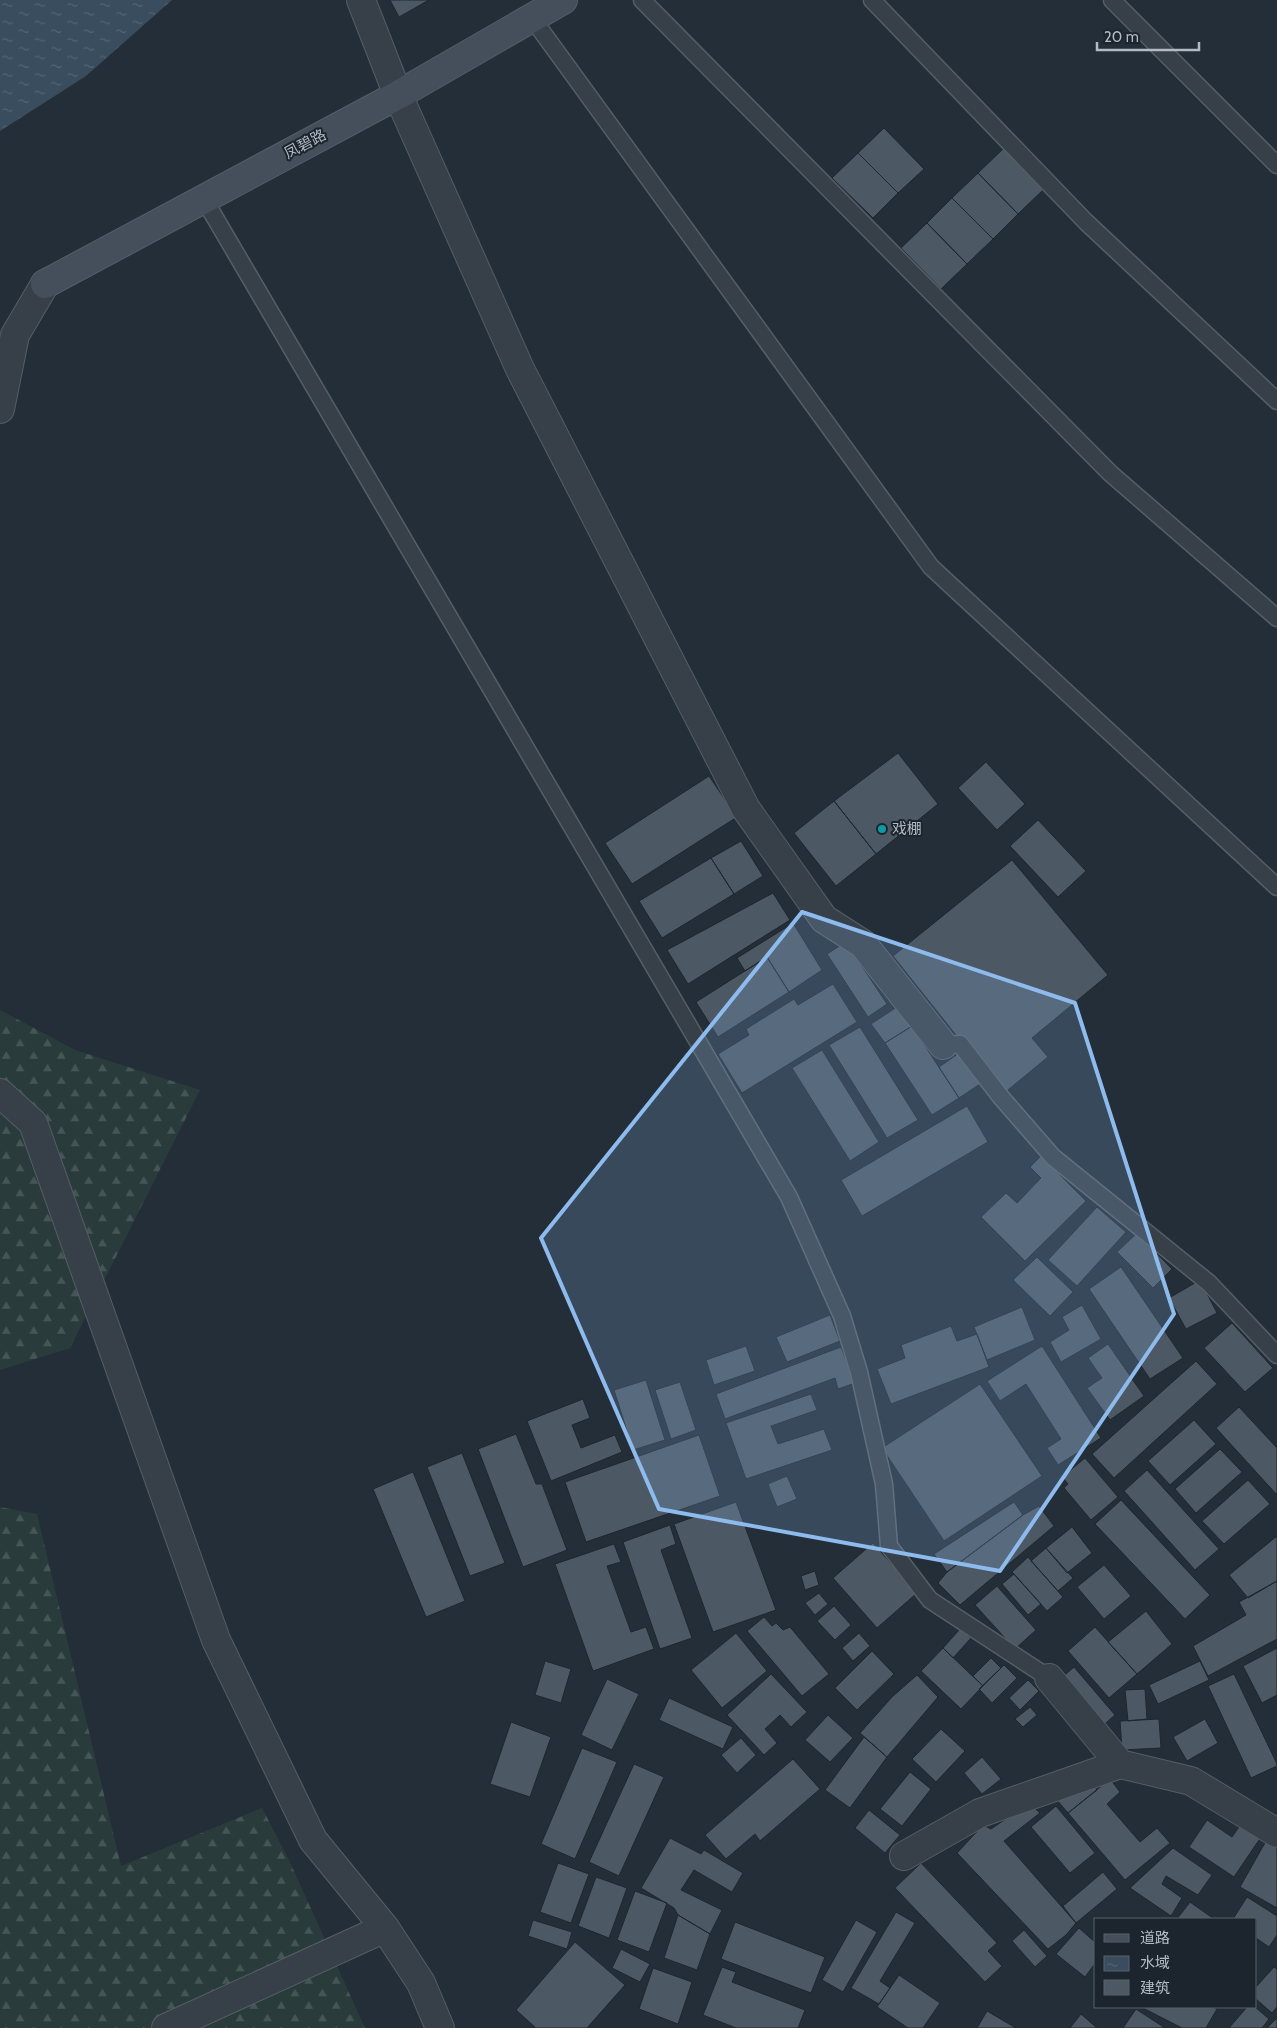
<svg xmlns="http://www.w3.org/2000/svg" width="1277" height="2028" viewBox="0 0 1277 2028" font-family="Cabin,'Noto Sans SC',sans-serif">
	<defs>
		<pattern id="forest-firs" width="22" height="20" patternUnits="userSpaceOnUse" patternTransform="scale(1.25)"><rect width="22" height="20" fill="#293c3b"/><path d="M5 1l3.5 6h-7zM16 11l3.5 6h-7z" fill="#465656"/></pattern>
		<pattern id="water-ripples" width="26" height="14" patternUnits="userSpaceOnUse" patternTransform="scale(1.25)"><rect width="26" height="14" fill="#3a4d5f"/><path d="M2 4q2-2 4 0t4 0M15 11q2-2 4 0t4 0" fill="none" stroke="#546574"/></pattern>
	</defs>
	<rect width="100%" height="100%" fill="#242e38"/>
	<path fill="url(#forest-firs)" d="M 0,1010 L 75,1050 L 200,1090 L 70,1348 L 0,1370 Z
		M 0,1507 L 37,1514 L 121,1866 L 262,1808 L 288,1858 L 365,2028 L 0,2028 Z"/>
	<path fill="url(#water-ripples)" d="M 0,0 L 172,0 L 86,76 L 0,131 Z"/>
	<path fill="#4c5863" stroke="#1e272f" d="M 390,0 L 429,0 L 399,17 Z
		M 884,128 L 924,169 L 898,193 L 858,153 Z
		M 1004,148 L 1044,189 L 1018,214 L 978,173 Z
		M 858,153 L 898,193 L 873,218 L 832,178 Z
		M 978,173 L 1018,214 L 993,239 L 952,198 Z
		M 952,198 L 993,239 L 967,264 L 927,223 Z
		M 927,223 L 967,264 L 941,289 L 901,248 Z
		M 898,753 L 938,804 L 876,854 L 834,801 Z
		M 986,762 L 1025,804 L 997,830 L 958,788 Z
		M 709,776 L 737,817 L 632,884 L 605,843 Z
		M 834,801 L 876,854 L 836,886 L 794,833 Z
		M 1038,820 L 1086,871 L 1058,897 L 1010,846 Z
		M 741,841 L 763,876 L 734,894 L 711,858 Z
		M 711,858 L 734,894 L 662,938 L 639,901 Z
		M 1012,860 L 1108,975 L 1032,1038 L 1048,1057 L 1003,1094 L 893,956 Z
		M 773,893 L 790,920 L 688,984 L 667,950 Z
		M 793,923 L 822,970 L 789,992 L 767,957 L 745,971 L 737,958 Z
		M 846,942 L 887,1004 L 868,1017 L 827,954 Z
		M 767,957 L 789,992 L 718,1037 L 696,1002 Z
		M 833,984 L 857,1022 L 742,1093 L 718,1054 L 749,1035 L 746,1029 L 794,999 L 798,1005 Z
		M 903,1003 L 917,1023 L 885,1043 L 871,1024 Z
		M 912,1026 L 959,1098 L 932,1115 L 885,1043 Z
		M 860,1027 L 918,1120 L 887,1138 L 829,1045 Z
		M 822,1050 L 879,1142 L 850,1161 L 792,1068 Z
		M 962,1051 L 983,1082 L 959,1098 L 939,1067 Z
		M 967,1106 L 988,1142 L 862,1216 L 841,1180 Z
		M 1041,1156 L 1086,1201 L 1025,1261 L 981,1217 L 1006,1193 L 1017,1203 L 1041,1178 L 1030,1167 Z
		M 1097,1207 L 1126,1232 L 1077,1286 L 1048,1260 Z
		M 1137,1233 L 1172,1269 L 1153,1288 L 1117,1252 Z
		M 1037,1257 L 1073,1292 L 1050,1316 L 1013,1280 Z
		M 1121,1267 L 1183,1358 L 1150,1379 L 1089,1289 Z
		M 1200,1280 L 1217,1313 L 1186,1329 L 1169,1298 Z
		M 1082,1305 L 1101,1339 L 1061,1362 L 1050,1342 L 1069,1330 L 1062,1317 Z
		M 1022,1307 L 1035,1340 L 987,1360 L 974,1327 Z
		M 830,1315 L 840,1341 L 787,1362 L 776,1337 Z
		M 1232,1323 L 1273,1368 L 1245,1392 L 1204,1348 Z
		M 951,1326 L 957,1341 L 977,1334 L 989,1367 L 891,1404 L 877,1369 L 905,1358 L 901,1345 Z
		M 1108,1344 L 1144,1396 L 1110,1420 L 1087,1388 L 1102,1378 L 1088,1358 Z
		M 746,1346 L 755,1371 L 714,1385 L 706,1360 Z
		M 1042,1346 L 1101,1438 L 1058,1465 L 1047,1448 L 1061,1439 L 1026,1384 L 1000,1401 L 987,1381 Z
		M 841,1347 L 855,1383 L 838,1389 L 835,1378 L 725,1419 L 716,1394 Z
		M 1196,1361 L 1217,1384 L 1114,1478 L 1092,1454 Z
		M 646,1380 L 665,1440 L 633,1450 L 614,1390 Z
		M 680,1382 L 696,1430 L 671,1439 L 655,1390 Z
		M 980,1384 L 1042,1476 L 944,1541 L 882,1448 Z
		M 811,1394 L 817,1410 L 771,1426 L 778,1444 L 824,1429 L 832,1450 L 746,1479 L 726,1423 Z
		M 583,1399 L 590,1418 L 572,1425 L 581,1448 L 615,1435 L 622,1452 L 551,1481 L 527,1421 Z
		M 1239,1407 L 1277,1448 L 1277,1495 L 1216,1428 Z
		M 1194,1420 L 1216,1444 L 1170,1485 L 1148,1461 Z
		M 516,1434 L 536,1484 L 542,1484 L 567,1550 L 523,1567 L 478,1449 Z
		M 699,1435 L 720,1496 L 586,1542 L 565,1482 Z
		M 1220,1449 L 1242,1472 L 1196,1513 L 1175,1489 Z
		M 462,1453 L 505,1563 L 470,1576 L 427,1467 Z
		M 1085,1458 L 1118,1497 L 1091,1520 L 1064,1488 L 1068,1484 L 1062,1477 Z
		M 1147,1470 L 1219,1549 L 1195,1570 L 1124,1491 Z
		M 413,1472 L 465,1601 L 426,1617 L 373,1489 Z
		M 787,1476 L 797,1499 L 777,1507 L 768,1484 Z
		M 1248,1480 L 1270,1504 L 1224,1544 L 1202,1521 Z
		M 1121,1500 L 1210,1595 L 1185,1619 L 1095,1524 Z
		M 736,1502 L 776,1610 L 713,1632 L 674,1524 Z
		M 1014,1502 L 1023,1515 L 947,1572 L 934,1554 Z
		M 1039,1506 L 1054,1526 L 960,1605 L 938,1583 L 947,1572 L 1023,1515 Z
		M 670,1525 L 676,1544 L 661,1550 L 692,1638 L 660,1649 L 623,1542 Z
		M 1072,1527 L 1092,1553 L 1067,1573 L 1046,1548 Z
		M 1277,1536 L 1277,1581 L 1248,1598 L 1229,1575 Z
		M 873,1543 L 917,1593 L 877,1628 L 833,1578 Z
		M 614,1544 L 621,1562 L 607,1566 L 631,1632 L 646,1627 L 654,1649 L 593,1671 L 555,1564 Z
		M 1046,1548 L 1073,1578 L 1058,1591 L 1031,1561 Z
		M 1028,1557 L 1063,1597 L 1047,1611 L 1012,1572 Z
		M 1104,1565 L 1131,1596 L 1104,1619 L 1077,1587 Z
		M 815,1571 L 819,1585 L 805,1590 L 801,1576 Z
		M 1014,1574 L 1041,1604 L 1028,1615 L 1002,1584 Z
		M 1277,1581 L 1277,1639 L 1208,1676 L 1193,1646 L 1246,1615 L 1239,1602 Z
		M 997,1586 L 1036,1630 L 1015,1649 L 975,1605 Z
		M 819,1593 L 828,1604 L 815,1615 L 805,1603 Z
		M 834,1606 L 851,1625 L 835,1640 L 817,1621 Z
		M 1146,1611 L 1172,1644 L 1137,1674 L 1108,1642 Z
		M 764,1617 L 772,1626 L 776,1623 L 783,1630 L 790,1627 L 829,1674 L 802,1696 L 747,1631 Z
		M 1095,1627 L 1137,1674 L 1109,1698 L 1068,1651 Z
		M 960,1629 L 971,1638 L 953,1658 L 943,1648 Z
		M 736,1633 L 767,1671 L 722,1708 L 691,1670 Z
		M 859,1633 L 870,1646 L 853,1661 L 842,1648 Z
		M 943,1648 L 983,1686 L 961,1709 L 921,1671 Z
		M 1277,1648 L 1277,1695 L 1262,1703 L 1243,1666 Z
		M 872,1651 L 894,1674 L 857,1710 L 835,1688 Z
		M 991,1658 L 1001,1668 L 983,1686 L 973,1676 Z
		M 545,1661 L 571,1669 L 561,1703 L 535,1695 Z
		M 1200,1661 L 1209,1680 L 1158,1704 L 1149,1685 Z
		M 1004,1665 L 1017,1678 L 992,1703 L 979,1689 Z
		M 1074,1667 L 1115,1715 L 1100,1728 L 1060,1679 Z
		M 771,1674 L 807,1712 L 791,1727 L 780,1715 L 765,1729 L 777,1743 L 764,1755 L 727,1715 Z
		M 1234,1674 L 1277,1764 L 1277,1766 L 1251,1778 L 1208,1686 Z
		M 917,1675 L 938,1697 L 887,1757 L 860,1733 L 892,1697 Z
		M 607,1679 L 639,1694 L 612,1750 L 581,1735 Z
		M 1028,1680 L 1039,1691 L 1020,1710 L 1009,1698 Z
		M 1145,1689 L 1147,1719 L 1128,1721 L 1125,1690 Z
		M 669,1698 L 733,1727 L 723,1749 L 659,1720 Z
		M 1030,1707 L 1037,1715 L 1023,1727 L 1015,1719 Z
		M 828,1715 L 853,1738 L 830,1762 L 805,1740 Z
		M 1159,1719 L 1161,1748 L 1122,1750 L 1120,1721 Z
		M 1205,1719 L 1218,1743 L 1187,1761 L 1173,1737 Z
		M 511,1722 L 551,1737 L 530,1797 L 490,1784 Z
		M 941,1729 L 965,1751 L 936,1782 L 912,1759 Z
		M 864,1737 L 887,1757 L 850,1808 L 825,1790 Z
		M 741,1738 L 756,1755 L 737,1773 L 721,1755 Z
		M 582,1748 L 617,1762 L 575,1859 L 541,1844 Z
		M 982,1757 L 1001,1779 L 982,1794 L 964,1773 Z
		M 793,1759 L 820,1789 L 760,1841 L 755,1834 L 726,1859 L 705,1835 Z
		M 634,1764 L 664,1777 L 619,1876 L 589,1862 Z
		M 910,1772 L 931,1789 L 902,1826 L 880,1809 Z
		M 1110,1779 L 1120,1792 L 1107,1804 L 1140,1842 L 1157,1828 L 1170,1843 L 1125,1880 L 1068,1813 Z
		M 1092,1784 L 1097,1790 L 1068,1813 L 1056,1799 Z
		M 1029,1803 L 1040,1813 L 1004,1841 L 1076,1923 L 1066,1935 L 1048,1949 L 957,1853 L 983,1825 L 991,1829 Z
		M 1056,1806 L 1095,1853 L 1070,1873 L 1031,1827 Z
		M 869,1810 L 900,1835 L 885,1853 L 855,1828 Z
		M 1207,1820 L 1232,1837 L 1243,1821 L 1263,1834 L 1234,1877 L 1189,1847 Z
		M 670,1838 L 701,1854 L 704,1850 L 743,1873 L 732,1892 L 694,1870 L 681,1890 L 722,1910 L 710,1934 L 678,1915 L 674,1908 L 641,1888 Z
		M 1266,1841 L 1277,1848 L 1277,1908 L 1240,1887 Z
		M 1173,1848 L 1212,1875 L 1198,1895 L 1166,1876 L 1162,1884 L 1182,1898 L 1171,1916 L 1130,1888 Z
		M 558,1863 L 589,1874 L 571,1923 L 540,1912 Z
		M 921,1863 L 997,1943 L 988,1951 L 1002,1966 L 985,1982 L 895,1888 Z
		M 1103,1872 L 1117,1889 L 1076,1923 L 1063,1906 Z
		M 596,1877 L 627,1888 L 609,1938 L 578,1926 Z
		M 635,1891 L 667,1903 L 649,1952 L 617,1940 Z
		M 1247,1897 L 1277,1916 L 1277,1935 L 1269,1947 L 1256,1938 L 1256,1919 L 1233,1919 Z
		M 1190,1902 L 1214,1919 L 1177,1919 Z
		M 896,1912 L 915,1923 L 880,1981 L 890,1988 L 879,2004 L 851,1988 Z
		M 678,1915 L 710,1934 L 697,1970 L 664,1958 Z
		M 533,1920 L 572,1932 L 567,1949 L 528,1936 Z
		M 856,1920 L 877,1932 L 843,1992 L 822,1980 Z
		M 735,1922 L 825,1957 L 811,1993 L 721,1959 Z
		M 1079,1928 L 1096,1943 L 1096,1962 L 1085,1977 L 1056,1954 Z
		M 1024,1930 L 1047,1956 L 1035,1967 L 1012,1941 Z
		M 575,1942 L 625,1985 L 587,2028 L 536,2028 L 516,2010 Z
		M 621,1949 L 650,1964 L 640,1982 L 612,1968 Z
		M 722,1967 L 736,1972 L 732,1982 L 805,2010 L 798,2028 L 736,2028 L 703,2015 Z
		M 1274,1967 L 1277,1969 L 1277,2007 L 1272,2013 L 1256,1999 L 1256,1987 Z
		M 653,1968 L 692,1982 L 678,2024 L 639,2009 Z
		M 899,1975 L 940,2003 L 923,2028 L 908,2028 L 877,2007 Z
		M 1141,2007 L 1213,2007 L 1217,2009 L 1206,2028 L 1182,2028 Z
		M 1247,2007 L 1255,2007 L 1269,2019 L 1262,2028 L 1229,2028 Z
		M 1136,2009 L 1165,2028 L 1123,2028 Z
		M 987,2011 L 1016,2028 L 977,2028 Z
		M 1081,2014 L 1097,2028 L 1070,2028 Z
		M 1277,2018 L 1277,2028 L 1267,2028 Z"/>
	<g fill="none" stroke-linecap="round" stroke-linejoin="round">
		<g stroke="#555e66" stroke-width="19">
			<path id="service" d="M 642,0 L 1110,473 L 1277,618
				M 872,0 L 1086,222 L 1277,401
				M 1112,0 L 1277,165
				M 532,18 L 931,567 L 1277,887
				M 204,199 L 789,1197 L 842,1316 L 859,1372 L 884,1484 L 889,1546 L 930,1600 L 1049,1678
				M 943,1045 L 960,1044 L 1000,1096 L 1053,1157 L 1209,1283 L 1277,1355"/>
		</g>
		<g stroke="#555e66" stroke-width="30">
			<path id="minor" d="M 361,0 L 398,95 L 520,369 L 746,809 L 824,919 L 863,944 L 943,1045
				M 0,409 L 15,335 L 45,284
				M 0,1093 L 33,1123 L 216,1640 L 313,1840 L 385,1928
				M 1049,1678 L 1120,1764
				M 904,1856 L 980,1813 L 1120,1764 L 1191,1781 L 1277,1833
				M 166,2028 L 385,1928 L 421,1983 L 440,2028"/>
		</g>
		<g stroke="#555e66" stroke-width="30">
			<path id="secondary" d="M 45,284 L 398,95 L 563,0"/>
		</g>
		<use href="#service" stroke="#374048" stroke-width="16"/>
		<use href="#minor" stroke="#374048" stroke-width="28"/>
		<use href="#secondary" stroke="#454f5b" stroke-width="28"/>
	</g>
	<path fill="#8ebbed" fill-opacity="0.2" stroke="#8ebbed" stroke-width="4" stroke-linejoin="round" d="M 802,912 L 1075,1003 L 1174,1314 L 1000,1571 L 659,1509 L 541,1238 Z"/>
	<circle fill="#0f9aa8" stroke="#1c252d" stroke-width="2" cx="882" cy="829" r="5"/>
	<g text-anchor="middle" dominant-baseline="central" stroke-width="4" stroke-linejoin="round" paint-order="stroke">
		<g font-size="15" fill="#b2bbc4" stroke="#1c252d">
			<text transform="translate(305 144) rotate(-28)">凤碧路</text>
		</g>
		<g font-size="15" fill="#b2bbc4" stroke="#1c252d" text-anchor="start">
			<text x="892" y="829">戏棚</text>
		</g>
	</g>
	<rect x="1094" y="1918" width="162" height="90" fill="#1c252d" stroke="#586169"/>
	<rect x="1104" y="1934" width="25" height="8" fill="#454f5b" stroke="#586169"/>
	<text x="1140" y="1943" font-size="15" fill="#b2bbc4">道路</text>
	<rect x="1104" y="1956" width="25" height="15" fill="url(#water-ripples)" stroke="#586169"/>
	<text x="1140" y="1968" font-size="15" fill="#b2bbc4">水域</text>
	<rect x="1104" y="1980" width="25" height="15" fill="#4c5863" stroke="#586169"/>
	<text x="1140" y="1993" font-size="15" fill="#b2bbc4">建筑</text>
	<path d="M1097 42v8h102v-8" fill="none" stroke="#b2bbc4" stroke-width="2.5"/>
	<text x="1104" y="42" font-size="15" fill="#b2bbc4" stroke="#1c252d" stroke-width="4" paint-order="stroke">20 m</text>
</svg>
